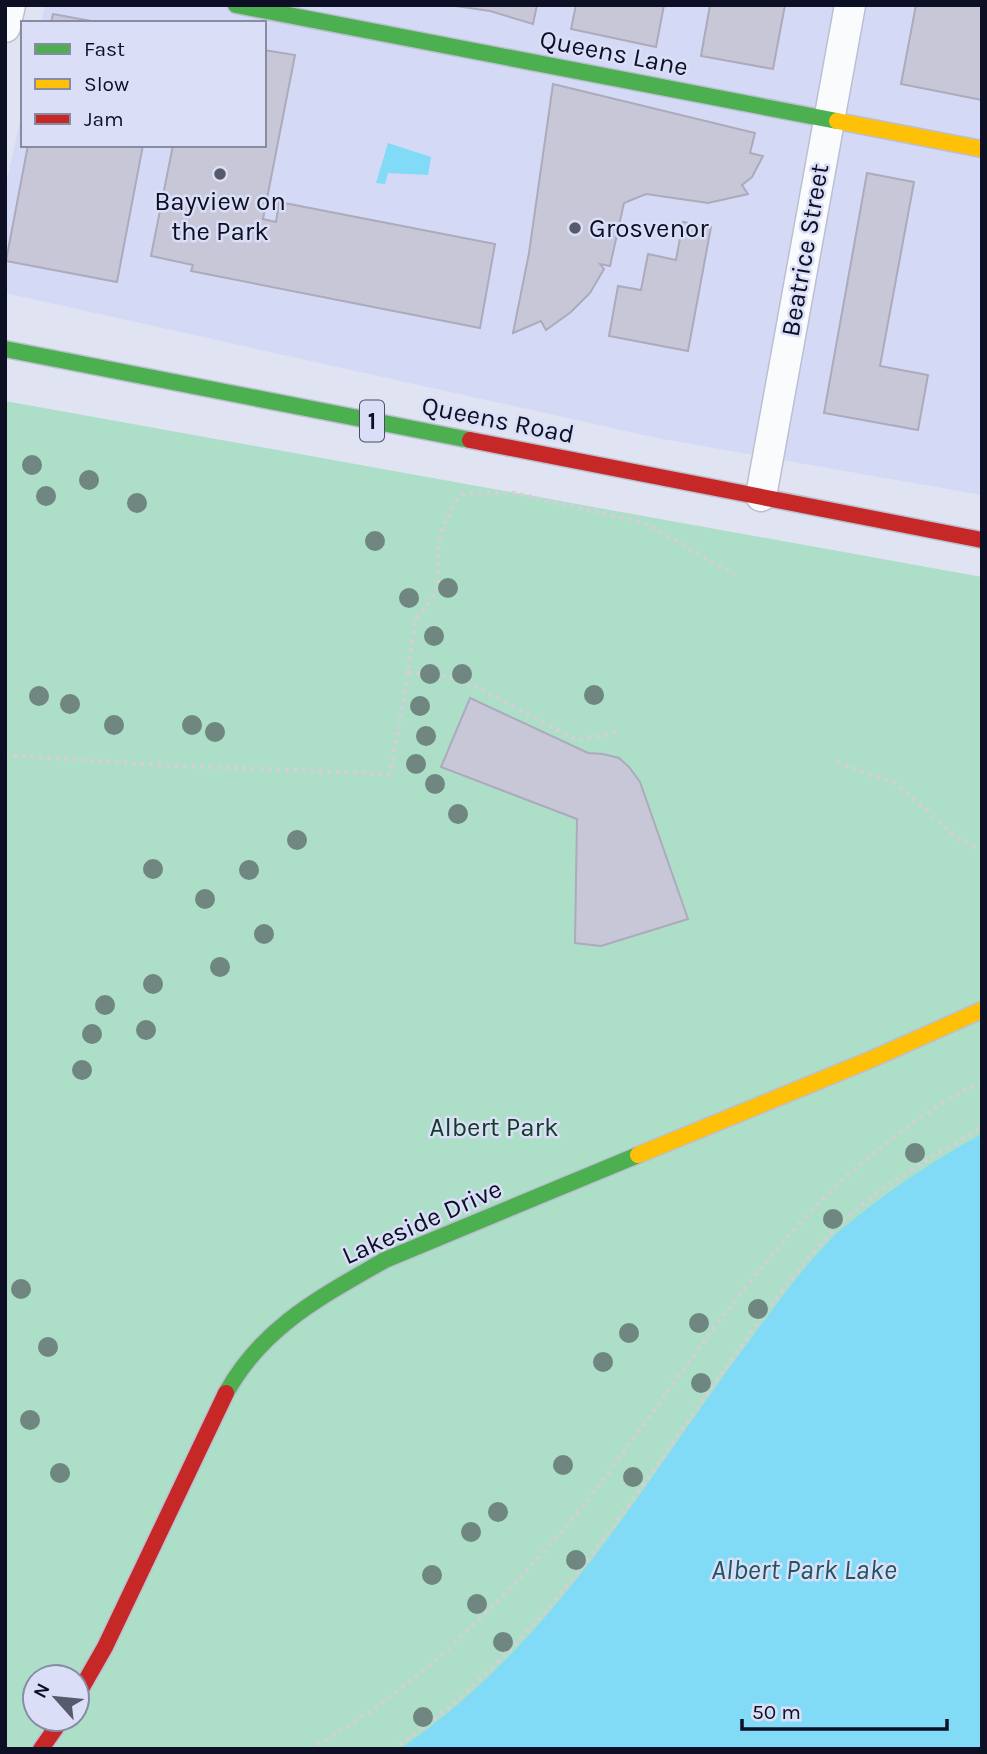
<svg xmlns="http://www.w3.org/2000/svg" width="987" height="1754" viewBox="0 0 987 1754" font-family="Karla,sans-serif">
	<rect width="100%" height="100%" fill="#e0e3f1"/>
	<path fill="#d4daf6" d="M 45,5 L 982,5 L 982,495 L 657,438 L 5,293 L 5,189 L 23,108 L 23,145 L 264,145 L 264,23 L 41,23 Z"/>
	<path fill="#addec8" fill-rule="evenodd" d="M 5,401 L 982,577 L 982,1749 L 5,1749 ZM 35,1677 L 77,1677 L 77,1719 L 35,1719 Z"/>
	<path fill="#81dbf6" d="M 388,143 L 431,157 L 428,175 L 388,173 L 385,184 L 376,183 Z
		M 982,1134 L 982,1749 L 400,1749 C 555,1642 638,1490 747,1344 C 773,1309 799,1272 830,1240 C 838,1231 849,1224 858,1216 C 897,1185 938,1158 982,1134 Z"/>
	<path fill="#c8c7d8" stroke="#acaabb" stroke-width="2" d="M 449,5 L 537,5 L 533,24 L 490,11 Z
		M 576,5 L 664,5 L 656,47 L 571,29 Z
		M 710,5 L 785,5 L 773,69 L 701,56 Z
		M 916,5 L 982,5 L 982,100 L 901,84 Z
		M 53,14 L 102,23 L 51,23 Z
		M 264,50 L 295,55 L 263,219 L 276,222 L 279,202 L 495,244 L 480,328 L 191,271 L 193,265 L 151,256 L 173,145 L 264,145 Z
		M 553,84 L 755,133 L 750,153 L 763,156 L 752,177 L 742,185 L 748,194 L 708,203 L 646,194 L 624,203 L 610,266 L 600,264 L 604,269 L 590,293 L 571,312 L 546,330 L 541,321 L 513,333 L 529,253 Z
		M 28,145 L 143,145 L 117,282 L 6,261 Z
		M 867,173 L 914,182 L 880,366 L 928,375 L 918,430 L 824,413 Z
		M 683,222 L 711,227 L 688,351 L 609,336 L 618,286 L 641,290 L 648,254 L 676,260 Z
		M 470,698 L 588,753 L 603,754 L 619,758 L 629,767 L 640,782 L 688,919 L 601,946 L 575,943 L 577,819 L 441,767 Z"/>
	<g fill="none" stroke-linecap="round" stroke-linejoin="round">
		<g stroke="#bcbfd1" stroke-width="33">
			<path id="street" d="M 5,27 L 10,5
				M 761,496 L 850,5"/>
		</g>
		<g stroke="#bcbfd1" stroke-width="19">
			<path id="fast" d="M 236,5 L 837,121
				M 5,349 L 470,440
				M 226,1393 C 263,1326 321,1297 385,1260 L 638,1155"/>
		</g>
		<g stroke="#bcbfd1" stroke-width="19">
			<path id="slow" d="M 837,121 L 982,149
				M 638,1155 L 872,1059 L 982,1010"/>
		</g>
		<g stroke="#bcbfd1" stroke-width="19">
			<path id="jam" d="M 470,440 L 982,540
				M 77,1696 L 105,1647 L 226,1393
				M 41,1749 L 62,1719"/>
		</g>
		<path stroke="#d0d0d5" stroke-width="4.5" stroke-dasharray="3.5 5" stroke-linecap="butt" d="M 408,672 L 462,679 L 576,740 L 619,732
			M 5,755 L 160,765 L 390,774 L 404,698 L 415,620 L 438,590 L 438,549 L 443,527 L 456,501 L 465,493 L 513,493 L 643,522 L 735,575
			M 837,762 L 895,783 L 959,839 L 982,851
			M 310,1749 C 414,1692 519,1587 592,1494 C 689,1369 771,1227 901,1132 C 926,1113 953,1095 982,1082
			M 392,1749 C 543,1650 634,1493 738,1351 C 768,1310 798,1266 834,1230 C 875,1188 932,1158 982,1127"/>
		<use href="#street" stroke="#fafbfd" stroke-width="30"/>
		<use href="#fast" stroke="#4caf50" stroke-width="16"/>
		<use href="#slow" stroke="#ffc107" stroke-width="16"/>
		<use href="#jam" stroke="#c62828" stroke-width="16"/>
	</g>
	<g fill="#6f8681">
		<circle cx="32" cy="465" r="10"/>
		<circle cx="89" cy="480" r="10"/>
		<circle cx="46" cy="496" r="10"/>
		<circle cx="137" cy="503" r="10"/>
		<circle cx="375" cy="541" r="10"/>
		<circle cx="448" cy="588" r="10"/>
		<circle cx="409" cy="598" r="10"/>
		<circle cx="434" cy="636" r="10"/>
		<circle cx="430" cy="674" r="10"/>
		<circle cx="462" cy="674" r="10"/>
		<circle cx="594" cy="695" r="10"/>
		<circle cx="39" cy="696" r="10"/>
		<circle cx="70" cy="704" r="10"/>
		<circle cx="420" cy="706" r="10"/>
		<circle cx="114" cy="725" r="10"/>
		<circle cx="192" cy="725" r="10"/>
		<circle cx="215" cy="732" r="10"/>
		<circle cx="426" cy="736" r="10"/>
		<circle cx="416" cy="764" r="10"/>
		<circle cx="435" cy="784" r="10"/>
		<circle cx="458" cy="814" r="10"/>
		<circle cx="297" cy="840" r="10"/>
		<circle cx="153" cy="869" r="10"/>
		<circle cx="249" cy="870" r="10"/>
		<circle cx="205" cy="899" r="10"/>
		<circle cx="264" cy="934" r="10"/>
		<circle cx="220" cy="967" r="10"/>
		<circle cx="153" cy="984" r="10"/>
		<circle cx="105" cy="1005" r="10"/>
		<circle cx="146" cy="1030" r="10"/>
		<circle cx="92" cy="1034" r="10"/>
		<circle cx="82" cy="1070" r="10"/>
		<circle cx="915" cy="1153" r="10"/>
		<circle cx="833" cy="1219" r="10"/>
		<circle cx="21" cy="1289" r="10"/>
		<circle cx="758" cy="1309" r="10"/>
		<circle cx="699" cy="1323" r="10"/>
		<circle cx="629" cy="1333" r="10"/>
		<circle cx="48" cy="1347" r="10"/>
		<circle cx="603" cy="1362" r="10"/>
		<circle cx="701" cy="1383" r="10"/>
		<circle cx="30" cy="1420" r="10"/>
		<circle cx="563" cy="1465" r="10"/>
		<circle cx="60" cy="1473" r="10"/>
		<circle cx="633" cy="1477" r="10"/>
		<circle cx="498" cy="1512" r="10"/>
		<circle cx="471" cy="1532" r="10"/>
		<circle cx="576" cy="1560" r="10"/>
		<circle cx="432" cy="1575" r="10"/>
		<circle cx="477" cy="1604" r="10"/>
		<circle cx="503" cy="1642" r="10"/>
		<circle cx="423" cy="1717" r="10"/>
	</g>
	<g fill="#57596c" stroke="#dadff7" stroke-width="2.5">
		<circle cx="220" cy="174" r="7"/>
		<circle cx="575" cy="228" r="7"/>
	</g>
	<g text-anchor="middle" dominant-baseline="central" stroke-width="5" stroke-linejoin="round" paint-order="stroke">
		<rect fill="#dadff7" stroke="#4a4d63" stroke-width="2" x="360" y="400.5" width="24" height="41" rx="5"/>
		<g font-size="24" font-weight="bold" fill="#0d0f24">
			<text x="372" y="421">1</text>
		</g>
		<g font-size="26" fill="#0d0f24" stroke="#dadff7">
			<text transform="translate(614 53) rotate(11)">Queens Lane</text>
			<text transform="translate(805 250) rotate(-80)">Beatrice Street</text>
			<text transform="translate(498 420) rotate(11)">Queens Road</text>
			<text transform="translate(422 1222) rotate(-24)">Lakeside Drive</text>
		</g>
		<g font-size="26" fill="#0d0f24" stroke="#dadff7">
			<text x="220" y="201">Bayview on<tspan x="220" dy="30">the Park</tspan></text>
			<text x="589" y="228" text-anchor="start">Grosvenor</text>
		</g>
		<g font-size="26" fill="#123a25" stroke="#dadff7">
			<text x="494" y="1127">Albert Park</text>
		</g>
		<g font-size="28" font-style="italic" fill="#1f5562" stroke="#dadff7">
			<text x="804" y="1569">Albert Park Lake</text>
		</g>
	</g>
	<rect width="987" height="1754" fill="none" stroke="#0d0f24" stroke-width="14"/>
	<rect x="21" y="21" width="245" height="126" fill="#dadff7" stroke="#888ca3" stroke-width="2"/>
	<rect x="35" y="44" width="35" height="10" fill="#4caf50" stroke="#888ca3" stroke-width="2"/>
	<text x="84" y="56" font-size="21" fill="#0d0f24">Fast</text>
	<rect x="35" y="79" width="35" height="10" fill="#ffc107" stroke="#888ca3" stroke-width="2"/>
	<text x="84" y="91" font-size="21" fill="#0d0f24">Slow</text>
	<rect x="35" y="114" width="35" height="10" fill="#c62828" stroke="#888ca3" stroke-width="2"/>
	<text x="84" y="126" font-size="21" fill="#0d0f24">Jam</text>
	<g transform="translate(56 1698) rotate(297)"><circle r="33" fill="#dadff7" stroke="#888ca3" stroke-width="2"/>
	<path d="M0-5L12 26L0 18L-12 26Z" fill="#57596c"/>
	<text y="-10" font-size="19" font-weight="bold" text-anchor="middle" fill="#0d0f24">N</text>
	</g>
	<path d="M742 1719v10h205v-10" fill="none" stroke="#0d0f24" stroke-width="3.5"/>
	<text x="752" y="1719" font-size="21" fill="#0d0f24" stroke="#dadff7" stroke-width="5" paint-order="stroke">50 m</text>
</svg>
